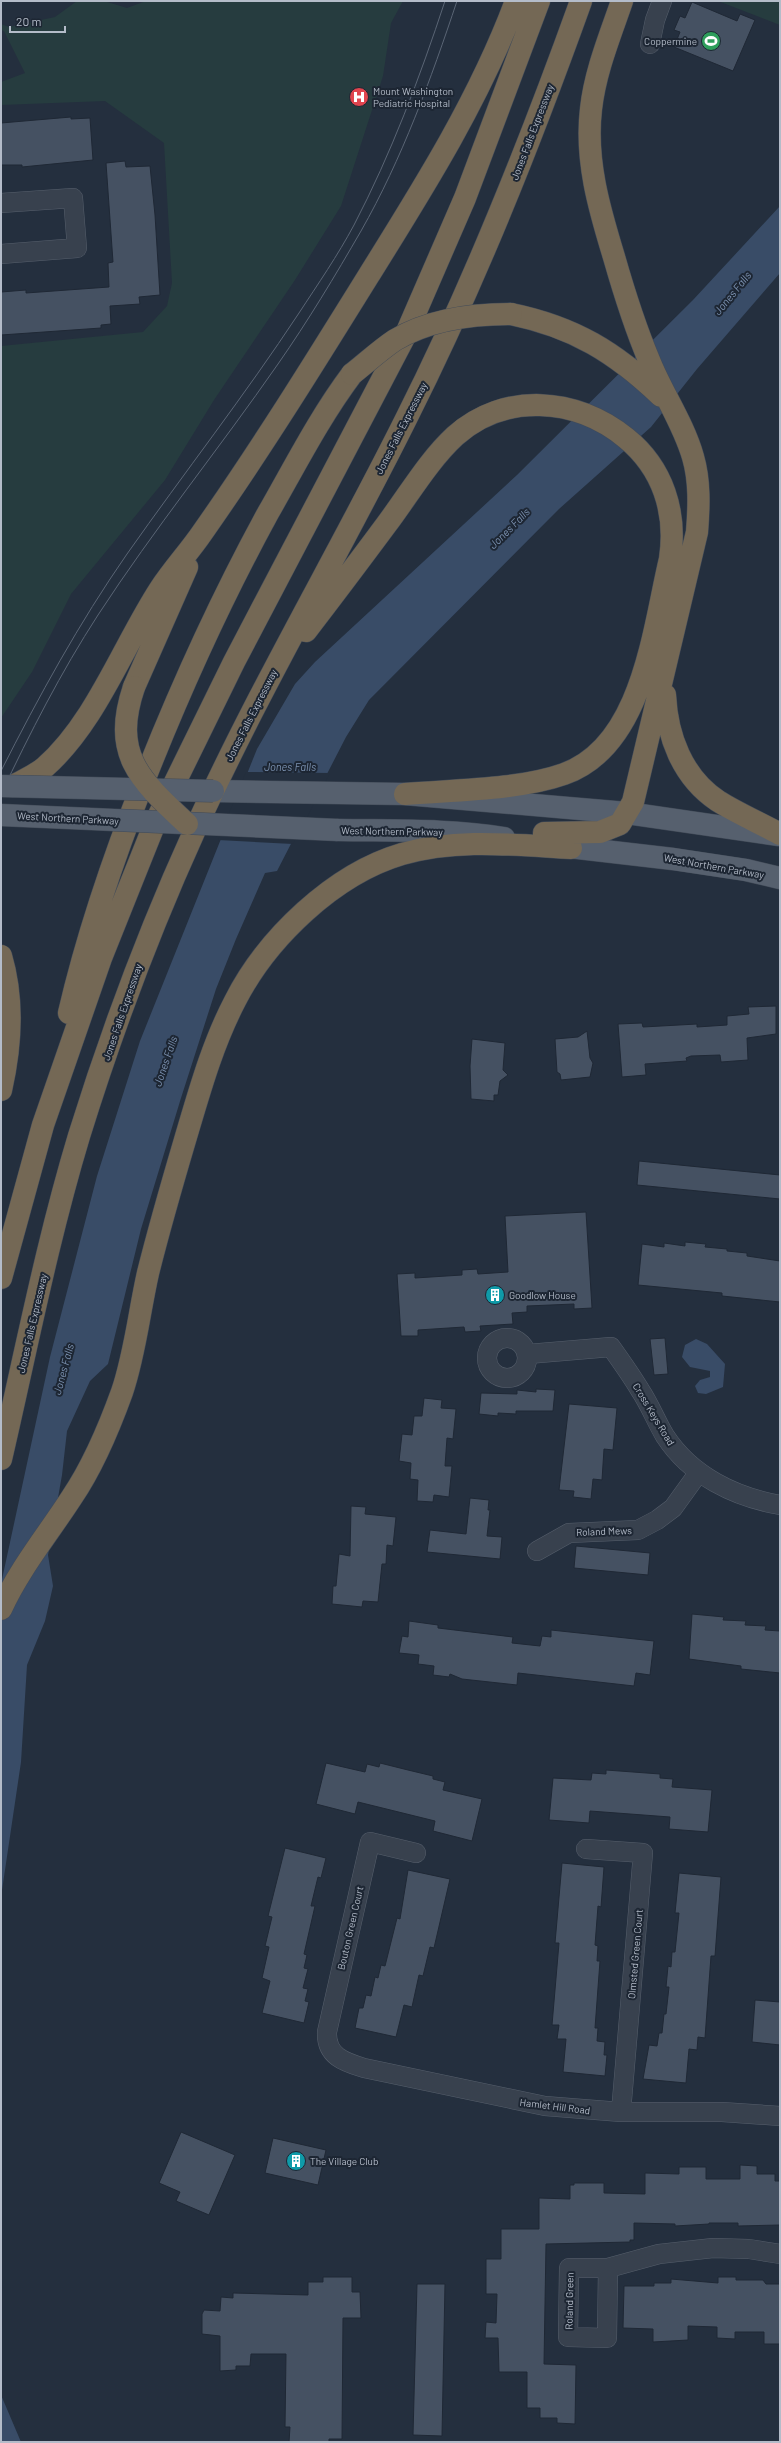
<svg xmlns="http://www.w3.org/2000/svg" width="781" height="2443" viewBox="0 0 781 2443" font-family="Barlow,sans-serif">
	<rect width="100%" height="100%" fill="#242f3e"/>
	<path fill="#263c3f" d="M 77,1 L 104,1 L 127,8 L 146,1 L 403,1 L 391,23 L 383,76 L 341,206 L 295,280 L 214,400 L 165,480 L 71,594 L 32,672 L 1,718 L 1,346 L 143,332 L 167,306 L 172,283 L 164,143 L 105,101 L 1,105 L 1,82 L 25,73 L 4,31 L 1,30 L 1,24 L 9,27 L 55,17 Z
		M 718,1 L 780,1 L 780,25 Z"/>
	<path fill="#394c67" d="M 780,206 L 780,273 L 697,369 L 651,427 L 559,509 L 369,700 L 346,737 L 277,871 L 265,873 L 236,939 L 216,989 L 181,1098 L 141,1229 L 108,1364 L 90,1381 L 67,1431 L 62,1475 L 48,1555 L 53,1586 L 45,1621 L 27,1665 L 21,1762 L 1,1897 L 1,1584 L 50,1357 L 97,1176 L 140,1041 L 257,749 L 295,684 L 315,662 L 517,475 L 693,300 Z
		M 696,1339 L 707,1344 L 725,1364 L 723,1387 L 706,1394 L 698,1393 L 695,1386 L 700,1380 L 710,1377 L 710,1371 L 690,1367 L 682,1357 L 685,1345 Z
		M 1,2395 L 21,2442 L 1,2442 Z"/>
	<path fill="#242f3e" d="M 246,772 L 330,773 L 293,844 L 218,840 Z"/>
	<path fill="#455162" stroke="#1f2835" d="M 692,2 L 737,21 L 740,14 L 755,20 L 733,71 L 674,47 L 680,32 L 674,30 L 680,16 L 685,18 Z
		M 71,117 L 71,119 L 90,118 L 93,160 L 22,167 L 22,165 L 1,165 L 1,123 Z
		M 125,161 L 126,167 L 150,166 L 155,215 L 160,295 L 139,297 L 140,304 L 110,306 L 111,324 L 101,325 L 101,328 L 1,335 L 1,292 L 26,290 L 26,293 L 109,287 L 108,263 L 113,262 L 106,163 Z
		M 776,1006 L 776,1034 L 747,1038 L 748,1060 L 721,1062 L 720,1055 L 691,1056 L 686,1058 L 687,1061 L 645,1064 L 646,1075 L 622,1077 L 618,1024 L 642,1023 L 643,1027 L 697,1024 L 697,1027 L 727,1025 L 727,1016 L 749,1014 L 748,1007 Z
		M 587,1031 L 590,1058 L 593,1063 L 590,1077 L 561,1080 L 560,1074 L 557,1072 L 555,1039 L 578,1037 Z
		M 472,1039 L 505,1043 L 503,1070 L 508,1075 L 500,1081 L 498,1095 L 494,1095 L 494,1101 L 471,1099 L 470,1066 Z
		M 639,1161 L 780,1175 L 780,1199 L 637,1185 Z
		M 586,1212 L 592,1308 L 574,1309 L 574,1304 L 527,1306 L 527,1312 L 512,1313 L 513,1324 L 480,1326 L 481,1331 L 465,1332 L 464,1327 L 418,1330 L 418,1336 L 401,1336 L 397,1274 L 415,1273 L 415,1278 L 462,1275 L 462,1270 L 477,1269 L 478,1274 L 508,1272 L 505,1216 Z
		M 685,1242 L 706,1244 L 705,1247 L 727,1249 L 727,1251 L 747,1253 L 747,1256 L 780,1261 L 780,1302 L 722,1296 L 722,1293 L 638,1285 L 642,1244 L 664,1247 L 664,1243 L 685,1246 Z
		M 665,1338 L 668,1374 L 654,1375 L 650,1339 Z
		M 536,1389 L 555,1390 L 553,1411 L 516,1411 L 516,1414 L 498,1413 L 498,1416 L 479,1414 L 481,1393 L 517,1394 L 517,1390 L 536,1392 Z
		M 424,1398 L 442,1400 L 441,1408 L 456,1409 L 453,1439 L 447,1438 L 445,1466 L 452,1466 L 449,1497 L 434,1495 L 433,1502 L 417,1501 L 418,1480 L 410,1479 L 411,1463 L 399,1461 L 402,1434 L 412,1435 L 414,1416 L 422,1416 Z
		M 569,1404 L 617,1408 L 613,1450 L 604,1449 L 602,1480 L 593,1479 L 591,1499 L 573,1497 L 574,1491 L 559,1490 Z
		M 470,1498 L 489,1500 L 488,1510 L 490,1510 L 487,1536 L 502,1537 L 500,1559 L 427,1552 L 430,1530 L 466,1534 Z
		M 351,1506 L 366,1507 L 365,1514 L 396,1517 L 393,1546 L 387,1545 L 386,1564 L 382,1564 L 378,1602 L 363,1601 L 362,1607 L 332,1604 L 333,1586 L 336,1586 L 339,1554 L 350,1556 Z
		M 576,1546 L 650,1553 L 648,1575 L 574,1568 Z
		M 692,1614 L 724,1617 L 723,1620 L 746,1621 L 745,1625 L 766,1626 L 765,1630 L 780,1631 L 780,1673 L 741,1669 L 741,1666 L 689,1659 Z
		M 409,1621 L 438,1625 L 438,1628 L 513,1637 L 512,1643 L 540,1646 L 542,1636 L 551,1637 L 551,1630 L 654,1641 L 650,1675 L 636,1673 L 634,1686 L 518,1673 L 517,1685 L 462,1679 L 450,1674 L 449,1677 L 433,1675 L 434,1666 L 418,1664 L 419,1655 L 399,1653 L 402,1636 L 408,1637 Z
		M 326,1763 L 365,1772 L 367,1764 L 379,1767 L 380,1763 L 408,1770 L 433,1776 L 433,1779 L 445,1782 L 443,1790 L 482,1799 L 472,1841 L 433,1831 L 435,1821 L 358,1802 L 355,1814 L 316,1804 Z
		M 606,1770 L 660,1774 L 660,1778 L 673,1779 L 672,1787 L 712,1790 L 708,1832 L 669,1829 L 670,1817 L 590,1811 L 589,1823 L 549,1820 L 553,1778 L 591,1780 L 592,1773 L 606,1774 Z
		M 285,1848 L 326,1858 L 321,1878 L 318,1877 L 311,1906 L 315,1906 L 304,1954 L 307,1955 L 304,1968 L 308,1969 L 303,1988 L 308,1989 L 305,2001 L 309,2002 L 304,2023 L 262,2013 L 270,1981 L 262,1978 L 269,1947 L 265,1946 L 272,1917 L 268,1916 Z
		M 562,1863 L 604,1867 L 601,1907 L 598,1906 L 595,1945 L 598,1946 L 597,1961 L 600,1961 L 595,2028 L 598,2028 L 597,2041 L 605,2042 L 604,2055 L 607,2055 L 605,2076 L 563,2072 L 566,2039 L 557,2039 L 559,2025 L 552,2025 L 559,1943 L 555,1943 Z
		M 408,1870 L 450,1879 L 434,1948 L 430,1947 L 423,1976 L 419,1975 L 412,2007 L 404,2005 L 396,2037 L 355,2028 L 359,2008 L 363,2008 L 366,1995 L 371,1996 L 375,1977 L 378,1978 L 381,1965 L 385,1966 L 397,1918 L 400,1919 Z
		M 679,1873 L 721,1877 L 715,1956 L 711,1956 L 705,2038 L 698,2037 L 697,2050 L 689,2049 L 686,2083 L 643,2079 L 649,2045 L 657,2046 L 659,2033 L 662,2033 L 664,2014 L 666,2014 L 669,1987 L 666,1987 L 668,1966 L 671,1967 L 672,1952 L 675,1952 L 679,1913 L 675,1913 Z
		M 755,2000 L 780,2002 L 780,2045 L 752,2042 Z
		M 181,2132 L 235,2155 L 209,2215 L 176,2201 L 180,2192 L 159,2183 Z
		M 273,2138 L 326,2150 L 318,2185 L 265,2173 Z
		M 740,2165 L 757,2166 L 757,2174 L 775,2174 L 775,2181 L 780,2181 L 780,2225 L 738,2226 L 738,2223 L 709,2223 L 709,2224 L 675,2226 L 675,2224 L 634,2223 L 634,2240 L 630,2240 L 630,2242 L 546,2244 L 544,2364 L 576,2365 L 575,2424 L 557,2423 L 557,2418 L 540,2418 L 540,2408 L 527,2408 L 527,2372 L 499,2372 L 498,2338 L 485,2338 L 486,2322 L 496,2323 L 497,2294 L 486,2294 L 486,2259 L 501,2259 L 501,2229 L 539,2229 L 539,2198 L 570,2199 L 570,2185 L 574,2185 L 574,2183 L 604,2183 L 604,2193 L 645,2194 L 645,2173 L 679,2174 L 679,2167 L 706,2167 L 706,2179 L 740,2179 Z
		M 323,2277 L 352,2277 L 352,2292 L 360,2292 L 361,2318 L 343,2318 L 342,2439 L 329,2439 L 329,2442 L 289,2442 L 290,2427 L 285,2427 L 286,2354 L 251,2354 L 250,2366 L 236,2366 L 236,2370 L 220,2371 L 220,2336 L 202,2334 L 202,2314 L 204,2310 L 220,2311 L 221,2297 L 233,2298 L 233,2293 L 308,2295 L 308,2282 L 323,2282 Z
		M 718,2277 L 736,2277 L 736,2280 L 763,2280 L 766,2284 L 780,2284 L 780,2344 L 764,2344 L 764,2332 L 735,2332 L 735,2339 L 717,2338 L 717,2327 L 688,2326 L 688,2340 L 653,2342 L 653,2329 L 623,2328 L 624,2286 L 654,2286 L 654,2283 L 671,2283 L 671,2279 L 718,2283 Z
		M 417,2284 L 445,2284 L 442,2436 L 413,2435 Z"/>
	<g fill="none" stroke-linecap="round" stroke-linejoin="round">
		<g stroke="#565f6c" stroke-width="20">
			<path id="minor" d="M 650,44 L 655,20 L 662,1
				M 1,203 L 73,198 L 77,248 L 1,254
				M487 1358a20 20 0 1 1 40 0a20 20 0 1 1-40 0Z
				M 528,1354 L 611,1347 C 621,1361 631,1375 640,1390 C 650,1405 656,1421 665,1436 C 691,1476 735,1497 780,1505
				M 537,1551 L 569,1533 L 638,1530 L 657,1520 L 673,1508 L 699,1472
				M 586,1849 L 643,1853 L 621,2112
				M 416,1853 L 370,1842 L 327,2032 C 326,2056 344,2062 364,2068 L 545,2106 L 621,2112 L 722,2112 L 780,2116
				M 608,2268 L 607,2338 L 568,2337 L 569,2268 L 608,2268 L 659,2254 L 713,2248 L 749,2249 L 780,2254"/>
		</g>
		<g stroke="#414a57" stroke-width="23">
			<path id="primary" d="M 213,791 L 405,794 L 627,813 L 779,835
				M 338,830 C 394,831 449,829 504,838
				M 552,845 L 673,859 L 746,870 L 780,878"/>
		</g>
		<g stroke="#434c59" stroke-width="23">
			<path id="motorway" d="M 511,314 C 574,327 615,352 661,396
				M 306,631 C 333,596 360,560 386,525 C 408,496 428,461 455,436 C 504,392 576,397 626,438 C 663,468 677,512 670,559 C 653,630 643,746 564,774 C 519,790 453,790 405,794
				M 134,687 L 187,567
				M 665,695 C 667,736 682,777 718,801 C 737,813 760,823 780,834
				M 13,786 C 23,780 36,775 45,767 C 96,722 123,646 160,589 C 173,569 189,552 202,533 C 261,449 315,362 369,275 C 424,187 480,98 516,1
				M 544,833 L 600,832 L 620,824 L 633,802 L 697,532 C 699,507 700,481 693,457 C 683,422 662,393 649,360 C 635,327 624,292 614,257 C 599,208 585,160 591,109 C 595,72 610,36 622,1
				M 1,956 C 14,1000 11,1046 1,1090
				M 69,1013 C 88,931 114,856 145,778 C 181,687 221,599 268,513 C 295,466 319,418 352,374
				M 1,1278 L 43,1125 L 101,958 L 155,823 L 234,662 L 406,334 L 465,198 L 539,1
				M 1,1459 C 26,1351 47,1242 79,1136 C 111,1033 149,931 194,832 C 258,690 338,556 407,417 C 475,282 530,143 581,1
				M 1,1609 C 20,1568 48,1534 72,1497 C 93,1466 109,1428 122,1392 C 135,1354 139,1313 148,1273 C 159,1229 172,1184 185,1140 C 199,1093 212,1045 235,1001 C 267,938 334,874 402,854 C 457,838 515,845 571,848"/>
		</g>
		<use href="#minor" stroke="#38414e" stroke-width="19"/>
		<use href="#primary" stroke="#56606e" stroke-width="22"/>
		<use href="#motorway" stroke="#746855" stroke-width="22"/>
		<path stroke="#5a6575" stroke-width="1" d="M 1,771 C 39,696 79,623 127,554 C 184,473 245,395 299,313 C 318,284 338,255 354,225 C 391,154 420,77 445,1
			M 1,794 C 30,733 61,672 98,615 C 154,529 219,449 278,364 C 308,321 335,276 361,231 C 402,159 431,79 457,1"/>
		<g stroke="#414a57" stroke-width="23" stroke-linecap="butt">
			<path id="primary-bridge" d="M 1,786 L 213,791
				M 1,815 L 338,830"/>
		</g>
		<g stroke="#434c59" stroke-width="23" stroke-linecap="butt">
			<path id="motorway-bridge" d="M 352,374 C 366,363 380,350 395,340 C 430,319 471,314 511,314
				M 134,687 C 111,755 140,780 187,824"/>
		</g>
		<use href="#primary-bridge" stroke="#56606e" stroke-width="22"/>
		<use href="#motorway-bridge" stroke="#746855" stroke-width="22"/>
	</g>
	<defs>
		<g id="stadium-disc" transform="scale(1)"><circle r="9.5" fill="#2e9e5b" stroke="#1d2633"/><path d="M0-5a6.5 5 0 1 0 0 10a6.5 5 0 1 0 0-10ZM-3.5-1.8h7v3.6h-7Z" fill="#fff"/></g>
		<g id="hospital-disc" transform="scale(1)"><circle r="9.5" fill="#e0444e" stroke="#1d2633"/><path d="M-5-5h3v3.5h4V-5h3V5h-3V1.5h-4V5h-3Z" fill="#fff"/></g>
		<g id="building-disc" transform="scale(1)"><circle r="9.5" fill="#0f9aa8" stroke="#1d2633"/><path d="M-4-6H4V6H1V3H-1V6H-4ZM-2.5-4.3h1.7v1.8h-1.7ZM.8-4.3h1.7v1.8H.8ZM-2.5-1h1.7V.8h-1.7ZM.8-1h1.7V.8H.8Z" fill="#fff"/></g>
	</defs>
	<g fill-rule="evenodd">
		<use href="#stadium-disc" x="711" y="41"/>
		<use href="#hospital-disc" x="359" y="97"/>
		<use href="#building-disc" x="495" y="1295"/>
		<use href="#building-disc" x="296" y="2161"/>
	</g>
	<g text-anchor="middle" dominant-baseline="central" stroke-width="4" stroke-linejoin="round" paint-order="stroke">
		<g font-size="10" fill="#b4bcc9" stroke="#1d2633" text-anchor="start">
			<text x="697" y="41" text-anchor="end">Coppermine</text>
			<text x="373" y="91">Mount Washington<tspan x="373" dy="12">Pediatric Hospital</tspan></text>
			<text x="509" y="1295">Goodlow House</text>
			<text x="310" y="2161">The Village Club</text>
		</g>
		<g font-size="10" fill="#b4bcc9" stroke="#1d2633">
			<text transform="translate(532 132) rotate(-69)">Jones Falls Expressway</text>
			<text transform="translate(401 428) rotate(-63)">Jones Falls Expressway</text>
			<text transform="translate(251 715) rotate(-63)">Jones Falls Expressway</text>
			<text transform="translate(68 818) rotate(3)">West Northern Parkway</text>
			<text transform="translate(392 831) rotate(1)">West Northern Parkway</text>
			<text transform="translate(714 866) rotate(10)">West Northern Parkway</text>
			<text transform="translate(122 1012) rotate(-71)">Jones Falls Expressway</text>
			<text transform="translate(32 1323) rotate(-77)">Jones Falls Expressway</text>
			<text transform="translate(654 1414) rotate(59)">Cross Keys Road</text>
			<text transform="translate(604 1531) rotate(-2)">Roland Mews</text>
			<text transform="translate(350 1928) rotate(-77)">Bouton Green Court</text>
			<text transform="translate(635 1954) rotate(-85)">Olmsted Green Court</text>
			<text transform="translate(555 2106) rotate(7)">Hamlet Hill Road</text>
			<text transform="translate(569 2301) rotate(-89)">Roland Green</text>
		</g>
		<g font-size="11" font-style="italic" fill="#7c92b1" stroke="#1d2633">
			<text transform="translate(732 293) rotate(-51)">Jones Falls</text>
			<text transform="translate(509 528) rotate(-45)">Jones Falls</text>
			<text x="290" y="766">Jones Falls</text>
			<text transform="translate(165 1061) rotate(-71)">Jones Falls</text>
			<text transform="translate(63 1369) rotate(-75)">Jones Falls</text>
		</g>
	</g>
	<rect width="781" height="2443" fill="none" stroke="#b4bcc9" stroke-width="4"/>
	<path d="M10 26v6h55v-6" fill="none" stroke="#b4bcc9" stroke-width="2"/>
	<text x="16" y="26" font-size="12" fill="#b4bcc9" stroke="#1d2633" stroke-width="3" paint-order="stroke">20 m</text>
</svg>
